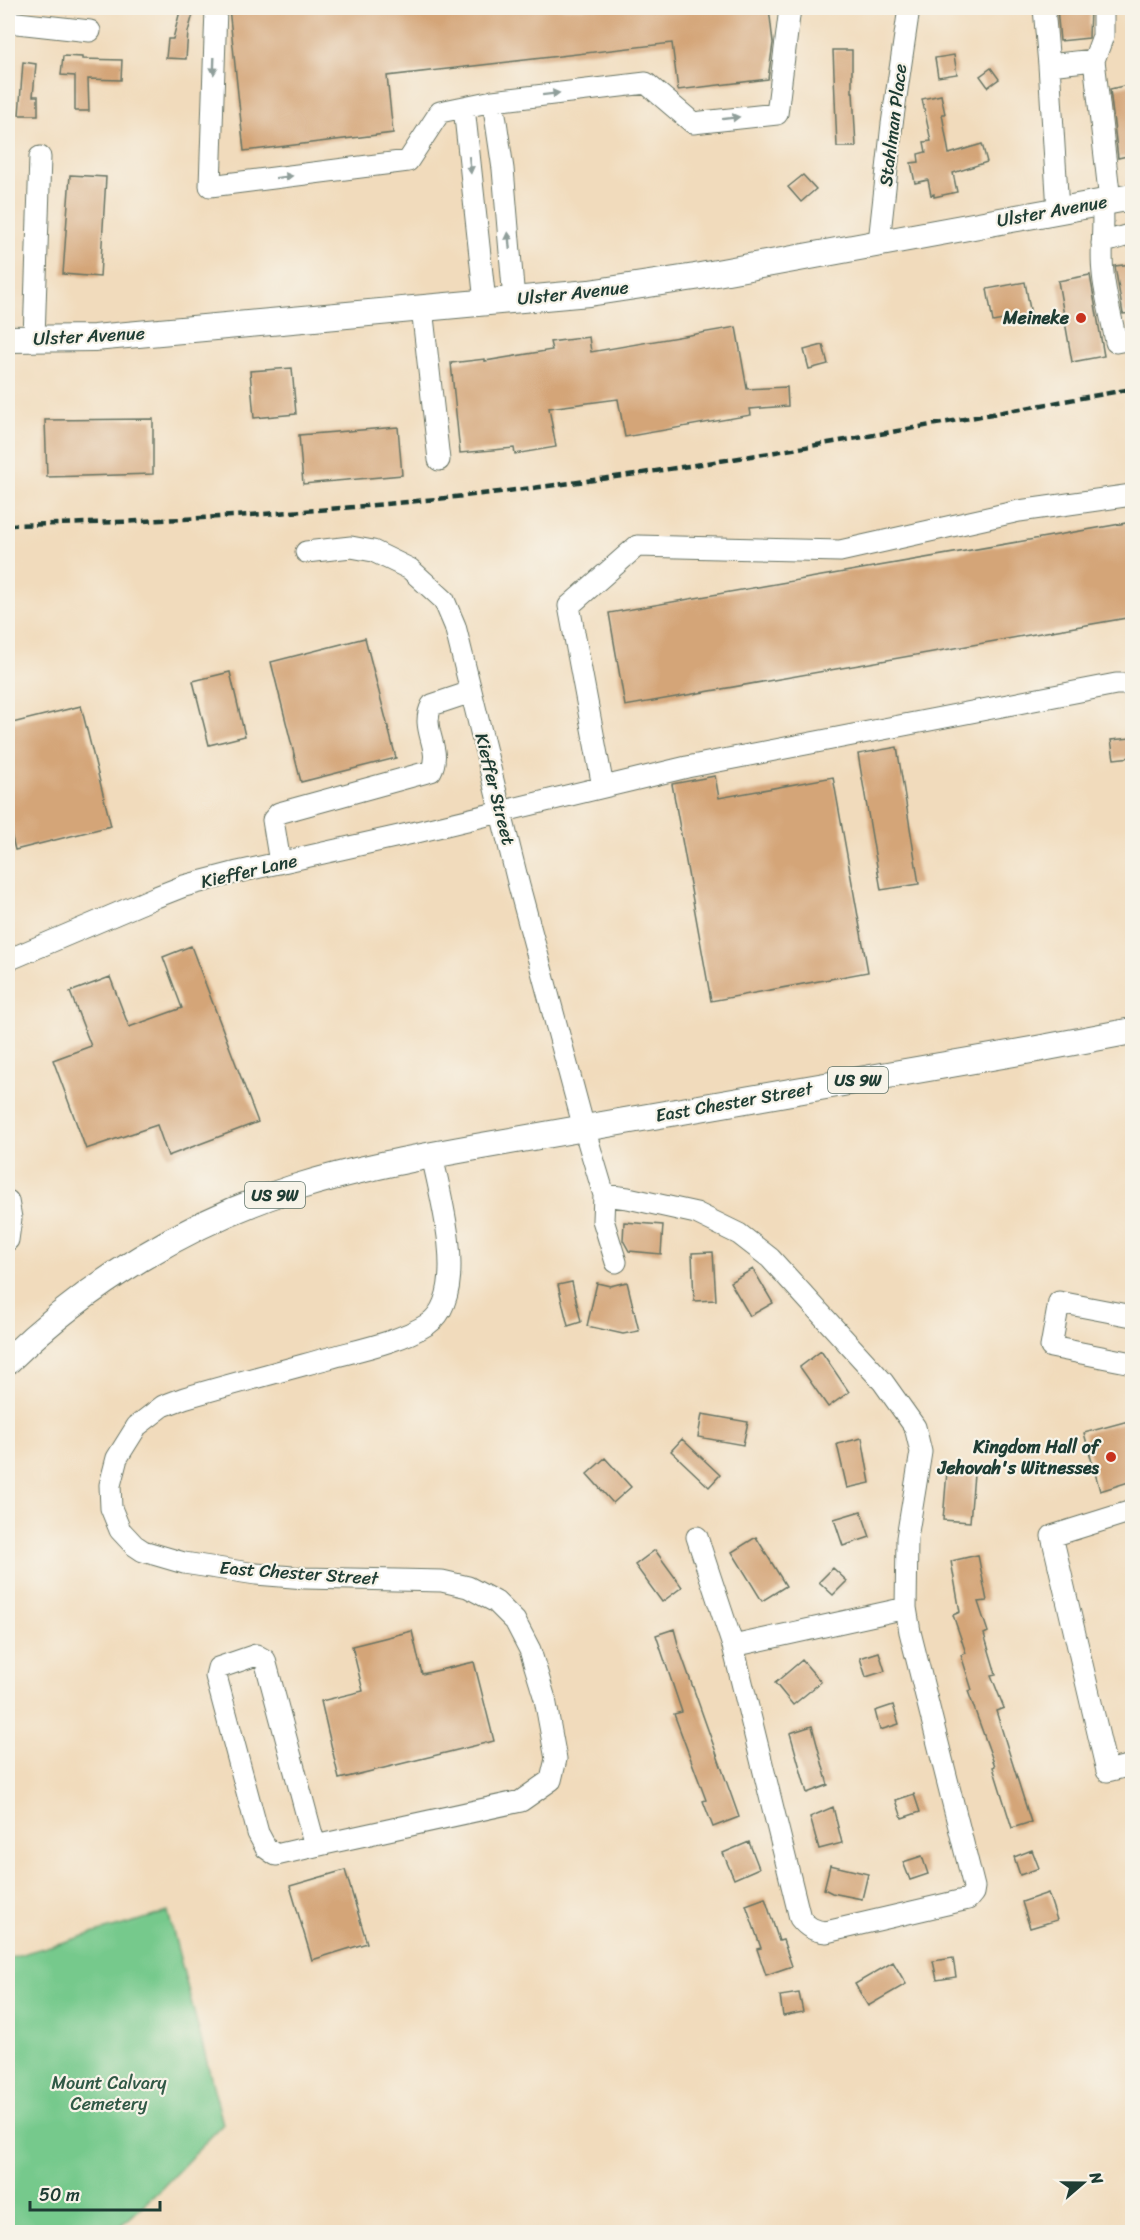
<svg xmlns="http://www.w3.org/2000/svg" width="1140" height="2240" viewBox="0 0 1140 2240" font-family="Sriracha,sans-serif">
	<rect width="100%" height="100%" fill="#f7f3e8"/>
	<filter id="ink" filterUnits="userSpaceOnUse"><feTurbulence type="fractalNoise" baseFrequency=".0167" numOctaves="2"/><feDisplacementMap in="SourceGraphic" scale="12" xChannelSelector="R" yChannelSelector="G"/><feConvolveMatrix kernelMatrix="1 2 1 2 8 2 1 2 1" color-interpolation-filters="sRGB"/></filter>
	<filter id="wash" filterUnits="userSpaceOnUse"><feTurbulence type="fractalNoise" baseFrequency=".008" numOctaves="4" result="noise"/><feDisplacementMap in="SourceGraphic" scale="24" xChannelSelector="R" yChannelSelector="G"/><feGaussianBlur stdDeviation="1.35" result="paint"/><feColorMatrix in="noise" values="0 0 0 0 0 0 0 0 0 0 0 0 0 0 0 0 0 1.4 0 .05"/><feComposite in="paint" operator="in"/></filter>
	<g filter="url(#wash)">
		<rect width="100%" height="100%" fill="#f1dbbc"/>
		<path fill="#76c98c" stroke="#4a8360" stroke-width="1.5" d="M 168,1912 L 223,2124 L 161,2189 L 113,2232 L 8,2232 L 8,1958 Z"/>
		<g id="blocks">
			<path fill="#d4a578" d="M 229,8 L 769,8 L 773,43 L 768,79 L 678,90 L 672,43 L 387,76 L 393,133 L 244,151 Z
				M 1057,8 L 1090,8 L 1089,38 L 1060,41 Z
				M 180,11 L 193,14 L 188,32 L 186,59 L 166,58 L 168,39 L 173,39 Z
				M 833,50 L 852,50 L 852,92 L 853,92 L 856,147 L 837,147 Z
				M 954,55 L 957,74 L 938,77 L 935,58 Z
				M 63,56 L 82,57 L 82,59 L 122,60 L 121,80 L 88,79 L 89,111 L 75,111 L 75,76 L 61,75 Z
				M 23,62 L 36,64 L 33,96 L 38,96 L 38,115 L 19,115 Z
				M 991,68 L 999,79 L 988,87 L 980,76 Z
				M 1132,84 L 1132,155 L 1118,158 L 1110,89 Z
				M 941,95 L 945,114 L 942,114 L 949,154 L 982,144 L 987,162 L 953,173 L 957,192 L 934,197 L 934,194 L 931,195 L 928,180 L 915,183 L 911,163 L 919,162 L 918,154 L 926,152 L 924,142 L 931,141 L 922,99 Z
				M 70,175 L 106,177 L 100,277 L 63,274 Z
				M 803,175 L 816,189 L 801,202 L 788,187 Z
				M 1132,264 L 1132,313 L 1123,314 L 1115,266 Z
				M 1090,275 L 1104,356 L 1072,362 L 1058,281 Z
				M 1025,282 L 1031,315 L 993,322 L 987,289 Z
				M 736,327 L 747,389 L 787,387 L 788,406 L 750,409 L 751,415 L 625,437 L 618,399 L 549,408 L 556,447 L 515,454 L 514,448 L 460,453 L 451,363 L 485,359 L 485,361 L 552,350 L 550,342 L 589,337 L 591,352 Z
				M 823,345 L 828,364 L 809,369 L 804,350 Z
				M 292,368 L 296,414 L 254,418 L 250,371 Z
				M 153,419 L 153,474 L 47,477 L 45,420 Z
				M 398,427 L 402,475 L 303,484 L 299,435 Z
				M 1132,522 L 1132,617 L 625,706 L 609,613 Z
				M 365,638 L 396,758 L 301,782 L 271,662 Z
				M 230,672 L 245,736 L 209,745 L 193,681 Z
				M 81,706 L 111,826 L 15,850 L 8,821 L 8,724 Z
				M 1131,738 L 1132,757 L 1114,759 L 1111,740 Z
				M 897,747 L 919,884 L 881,890 L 858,754 Z
				M 715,776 L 719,798 L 833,777 L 868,972 L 711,1001 L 672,784 Z
				M 191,946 L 258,1122 L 168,1156 L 157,1125 L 86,1149 L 53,1060 L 91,1046 L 70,992 L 110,977 L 129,1027 L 182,1008 L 163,957 Z
				M 624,1222 L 663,1225 L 661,1254 L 629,1251 L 623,1240 Z
				M 713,1252 L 716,1300 L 694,1301 L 692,1253 Z
				M 753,1269 L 773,1303 L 750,1316 L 730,1282 Z
				M 572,1282 L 581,1322 L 568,1326 L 558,1285 Z
				M 627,1282 L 639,1331 L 623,1334 L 587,1326 L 597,1283 L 610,1286 Z
				M 821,1351 L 849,1392 L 828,1407 L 800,1367 Z
				M 702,1414 L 748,1422 L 743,1445 L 698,1437 Z
				M 1132,1420 L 1132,1481 L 1100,1491 L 1084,1433 Z
				M 862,1438 L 870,1483 L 847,1488 L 837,1444 Z
				M 682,1439 L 720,1475 L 709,1487 L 671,1451 Z
				M 605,1458 L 631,1487 L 613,1503 L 587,1474 Z
				M 947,1471 L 974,1474 L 970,1522 L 943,1520 Z
				M 861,1511 L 870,1537 L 843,1546 L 834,1519 Z
				M 756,1537 L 786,1586 L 762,1601 L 732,1552 Z
				M 655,1550 L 682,1587 L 662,1602 L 635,1565 Z
				M 978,1555 L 987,1601 L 978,1602 L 988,1632 L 984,1634 L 996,1674 L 991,1675 L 1004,1708 L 996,1711 L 1031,1822 L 1012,1828 L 993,1767 L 995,1766 L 968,1691 L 972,1690 L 961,1655 L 966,1653 L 953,1615 L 960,1612 L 951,1561 Z
				M 833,1568 L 847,1581 L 833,1595 L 819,1582 Z
				M 674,1629 L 679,1648 L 739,1817 L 713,1827 L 703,1801 L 706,1800 L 674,1714 L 682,1712 L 656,1635 Z
				M 412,1631 L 422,1674 L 474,1662 L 494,1741 L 339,1779 L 321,1701 L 363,1691 L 352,1646 Z
				M 879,1652 L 885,1671 L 866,1677 L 860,1658 Z
				M 802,1660 L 821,1682 L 793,1705 L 775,1683 Z
				M 893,1705 L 899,1724 L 880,1730 L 875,1711 Z
				M 812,1726 L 828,1785 L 807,1793 L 790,1733 Z
				M 914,1794 L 920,1812 L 902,1818 L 896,1800 Z
				M 833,1807 L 842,1843 L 819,1849 L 810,1817 Z
				M 749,1842 L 759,1868 L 734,1879 L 723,1853 Z
				M 1032,1850 L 1039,1868 L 1020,1875 L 1014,1857 Z
				M 922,1856 L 928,1874 L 910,1880 L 903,1862 Z
				M 830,1865 L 868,1874 L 862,1899 L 832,1893 L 824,1889 Z
				M 345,1870 L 367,1943 L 312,1960 L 290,1886 Z
				M 1048,1893 L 1057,1920 L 1030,1928 L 1022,1902 Z
				M 765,1898 L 779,1941 L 783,1940 L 792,1966 L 766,1975 L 757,1949 L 761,1948 L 746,1905 Z
				M 953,1958 L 956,1977 L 937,1980 L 933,1961 Z
				M 893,1962 L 906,1984 L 868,2006 L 855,1984 Z
				M 799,1993 L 803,2012 L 783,2016 L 780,1996 Z"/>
		</g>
	</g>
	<g filter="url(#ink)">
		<use href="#blocks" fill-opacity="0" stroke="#687464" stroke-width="1.5"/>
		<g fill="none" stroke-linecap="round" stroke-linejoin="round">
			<g stroke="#687464" stroke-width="23">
				<path id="minor" d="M 216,8 L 210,186 L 408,161 L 440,112 L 493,101 L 646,83 L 693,123 L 777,114 L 790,8
					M 1044,8 L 1049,65
					M 1103,8 L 1103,36 L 1094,60 L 1110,201
					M 8,22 L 90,31
					M 493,101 L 503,169 L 514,300
					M 464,107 L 485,302
					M 1102,202 C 1105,227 1100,249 1103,273 C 1105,296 1112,319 1116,342 L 1132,339
					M 1058,210 L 1049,65 L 1094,60
					M 879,242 L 892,124 L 909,8
					M 1102,243 L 1132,234
					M 422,308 L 439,460
					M 34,338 L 40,157
					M 306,552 L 351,547 L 373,551 L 410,569 L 444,600 L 455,626 L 519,886 L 584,1128 L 604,1195 L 603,1220 L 616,1262
					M 603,787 L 569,606 L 637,546 L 840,551 L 1019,511 L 1132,495
					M 280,863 L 273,820 L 279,813 L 431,771 C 443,748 419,729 432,705 L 471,692
					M 8,960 L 156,897 L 184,886 L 238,872 L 417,832 L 687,767 L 1116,684 L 1132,684
					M 604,1195 L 628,1198 L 696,1213 L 739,1234 L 770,1258 L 883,1382 L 915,1427 L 921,1452 L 907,1538 L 906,1608 L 910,1632 L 974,1887 L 973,1893 L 968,1899 L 826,1932 C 814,1931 807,1927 800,1918 L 733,1646 L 697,1537
					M 8,1201 L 11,1218 L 8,1240
					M 1132,1316 L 1059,1302 L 1051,1347 L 1132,1363
					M 1132,1511 L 1052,1536 L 1107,1771 L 1132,1765
					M 733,1646 L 906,1608
					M 315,1846 L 276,1855 L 266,1848 L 258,1833 L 216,1676 L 218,1668 L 256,1655 L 265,1660 L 315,1846 L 521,1801 L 551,1780 L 556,1759 L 545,1699 L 530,1650 L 515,1621 L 496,1602 L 468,1587 L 442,1581 L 305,1578 L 256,1574 L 184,1563 L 143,1551 L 134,1545 L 120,1530 L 111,1508 L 110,1485 L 117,1458 L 137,1426 L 163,1406 L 184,1398 C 232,1384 281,1371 329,1358 C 362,1349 399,1342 428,1324 C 435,1319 441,1311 444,1303 C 460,1264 440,1195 432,1155"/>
			</g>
			<g stroke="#687464" stroke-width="28">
				<path id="major" d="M 8,339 L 94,338 L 589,293 L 695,277 L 1132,197
					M 8,1361 C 88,1283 188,1222 294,1188 C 354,1169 415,1158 476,1147 L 1037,1049 L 1132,1031"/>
			</g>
			<use href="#minor" stroke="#fff" stroke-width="21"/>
			<use href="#major" stroke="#fff" stroke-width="26"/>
			<path stroke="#1f3d34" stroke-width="4.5" stroke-dasharray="9 4.5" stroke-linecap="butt" d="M 8,525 C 188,522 368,509 548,486 C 744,461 938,423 1132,389"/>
		</g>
		<defs><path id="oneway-solid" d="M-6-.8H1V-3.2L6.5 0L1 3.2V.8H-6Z" transform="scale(1.5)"/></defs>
		<g fill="#8f9e9a">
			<use href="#oneway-solid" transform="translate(214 66) rotate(92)"/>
			<use href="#oneway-solid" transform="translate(551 94) rotate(-7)"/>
			<use href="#oneway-solid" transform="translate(731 118) rotate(-7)"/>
			<use href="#oneway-solid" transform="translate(470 165) rotate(84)"/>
			<use href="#oneway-solid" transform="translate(284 177) rotate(-7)"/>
			<use href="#oneway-solid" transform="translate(509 241) rotate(-95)"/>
		</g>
	</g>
	<g fill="#c8321e" stroke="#f7f3e8" stroke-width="2">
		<circle cx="1081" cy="318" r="6"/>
		<circle cx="1111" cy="1457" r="6"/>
	</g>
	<g text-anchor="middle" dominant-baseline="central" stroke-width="4.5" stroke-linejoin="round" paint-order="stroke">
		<g fill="#f7f3e8" stroke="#60746a" stroke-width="1.5">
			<rect x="828" y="1067" width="60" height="26" rx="4.5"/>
			<rect x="245" y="1182" width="60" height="26" rx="4.5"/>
		</g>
		<g font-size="16" font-weight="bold" fill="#1f3d34">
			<text x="858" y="1080">US 9W</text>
			<text x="275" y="1195">US 9W</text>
		</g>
		<g font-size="18" fill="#1f3d34" stroke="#f7f3e8">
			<text transform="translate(893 125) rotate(-83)">Stahlman Place</text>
			<text transform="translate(1052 211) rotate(-10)">Ulster Avenue</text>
			<text transform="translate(573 293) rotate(-6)">Ulster Avenue</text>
			<text transform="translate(89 336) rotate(-3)">Ulster Avenue</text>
			<text transform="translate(495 789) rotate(76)">Kieffer Street</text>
			<text transform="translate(249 871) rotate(-13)">Kieffer Lane</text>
			<text transform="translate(734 1102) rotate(-10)">East Chester Street</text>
			<text transform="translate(299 1573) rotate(4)">East Chester Street</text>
		</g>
		<g font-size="18" font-weight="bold" fill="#1f3d34" stroke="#f7f3e8" text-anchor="end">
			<text x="1069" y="318">Meineke</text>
			<text x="1099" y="1447">Kingdom Hall of<tspan x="1099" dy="21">Jehovah's Witnesses</tspan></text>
		</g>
		<g font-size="18" fill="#305946" stroke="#f7f3e8">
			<text x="109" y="2083">Mount Calvary<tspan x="109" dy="21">Cemetery</tspan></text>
		</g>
	</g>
	<rect width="1140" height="2240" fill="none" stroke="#f7f3e8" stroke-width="30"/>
	<g transform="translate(1083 2183) rotate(70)" stroke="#f7f3e8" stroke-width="4.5" paint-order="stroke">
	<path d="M0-4.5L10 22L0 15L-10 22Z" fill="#1f3d34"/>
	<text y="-9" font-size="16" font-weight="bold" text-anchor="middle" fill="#1f3d34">N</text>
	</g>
	<path d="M30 2201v9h130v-9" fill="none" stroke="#1f3d34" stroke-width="3"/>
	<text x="39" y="2201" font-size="18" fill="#1f3d34" stroke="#f7f3e8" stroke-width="4.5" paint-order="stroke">50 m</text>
</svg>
